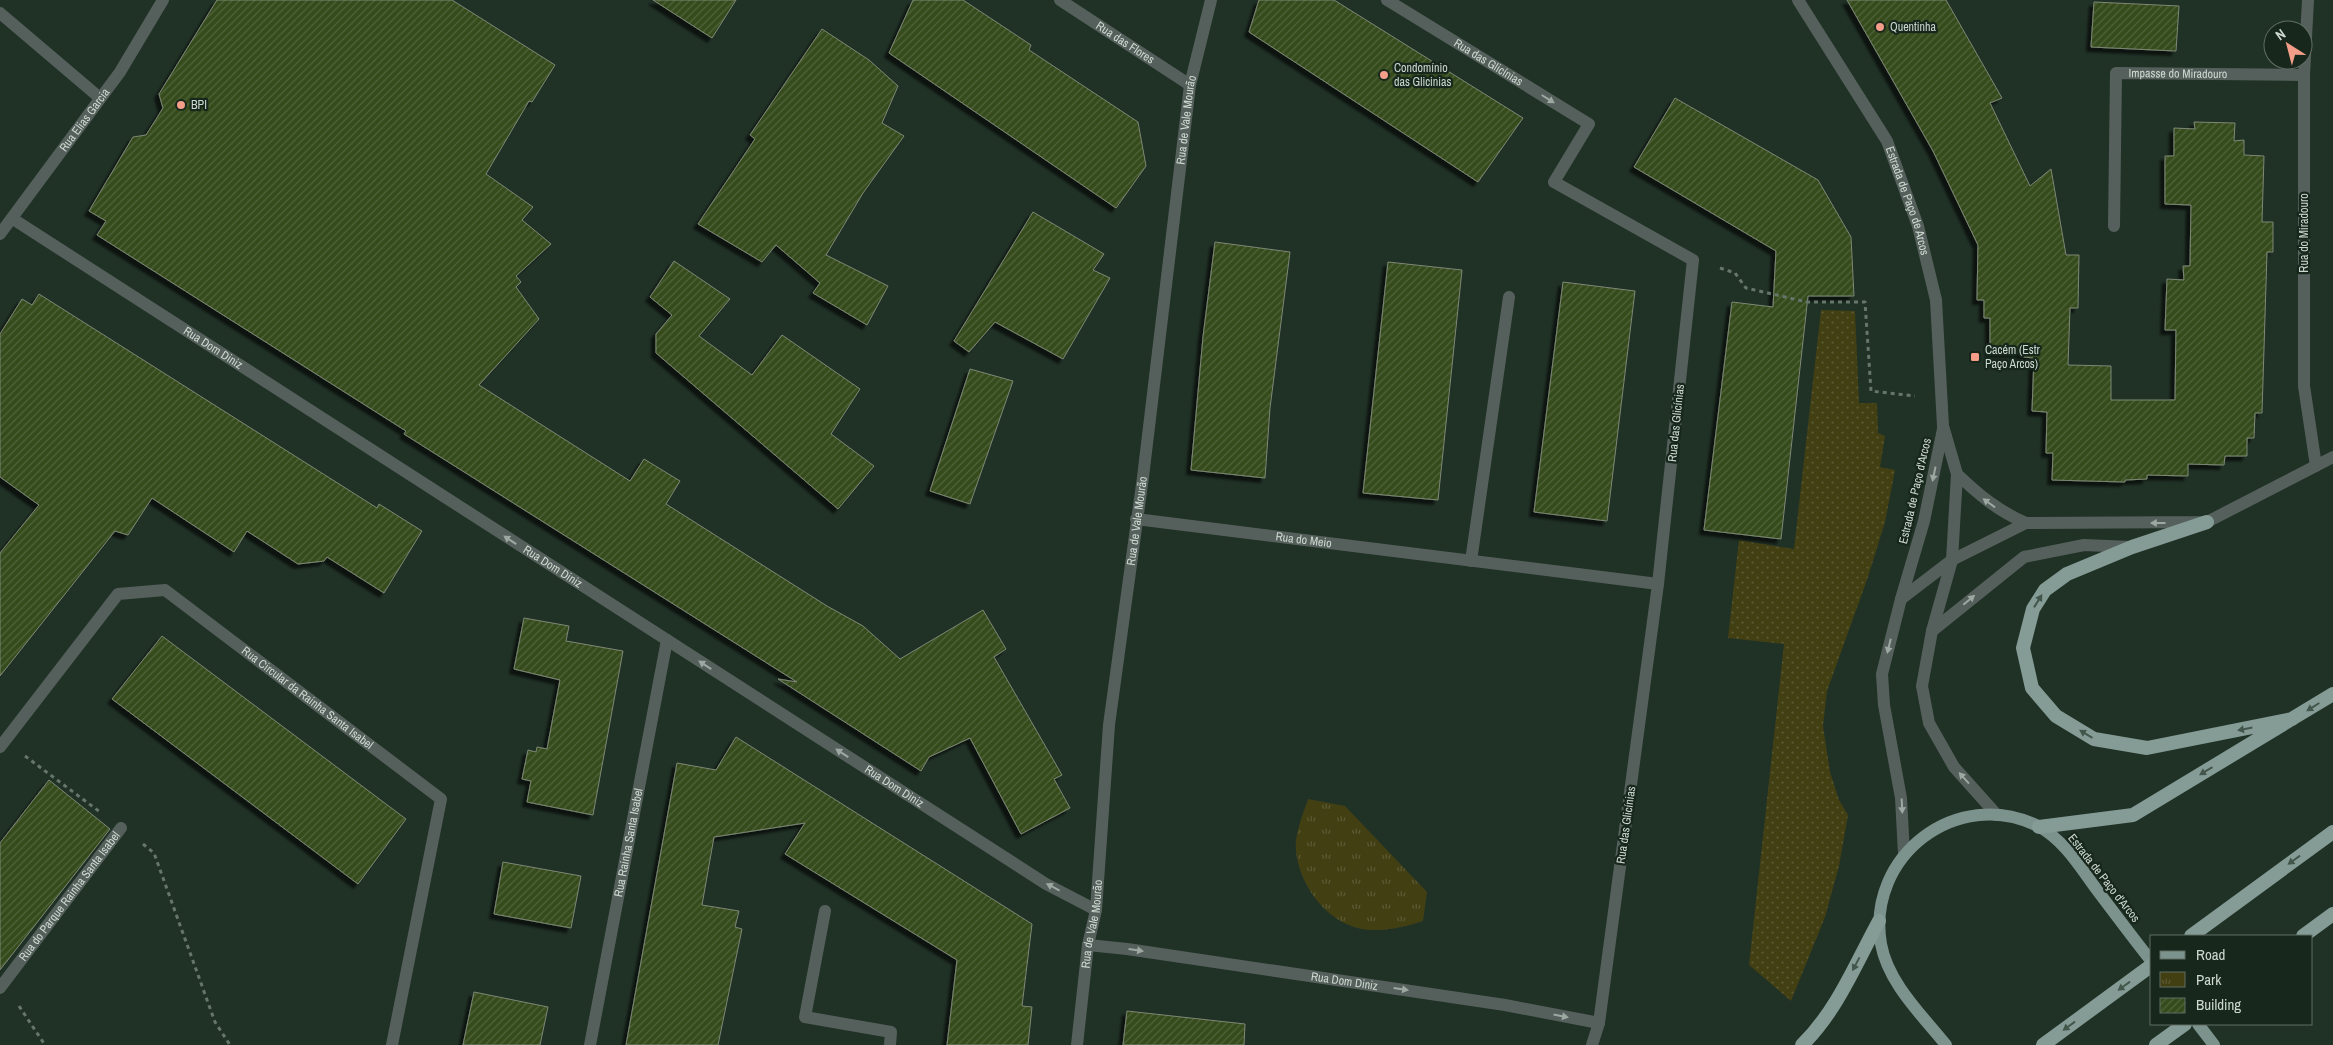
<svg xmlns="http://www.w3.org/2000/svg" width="2333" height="1045" viewBox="0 0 2333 1045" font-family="'Archivo Narrow',sans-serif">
	<defs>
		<pattern id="grass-dots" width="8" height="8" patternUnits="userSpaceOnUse" patternTransform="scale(1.25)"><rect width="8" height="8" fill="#423f13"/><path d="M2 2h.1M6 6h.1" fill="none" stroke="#5c5a34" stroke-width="1.8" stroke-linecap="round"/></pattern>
		<pattern id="park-tufts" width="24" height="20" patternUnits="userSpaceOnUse" patternTransform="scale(1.25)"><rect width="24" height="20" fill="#423f13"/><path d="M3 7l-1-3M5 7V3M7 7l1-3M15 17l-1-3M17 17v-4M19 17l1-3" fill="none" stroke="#5c5a34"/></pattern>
		<pattern id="building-hatch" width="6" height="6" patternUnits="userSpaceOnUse" patternTransform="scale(1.25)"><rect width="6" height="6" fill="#354b1c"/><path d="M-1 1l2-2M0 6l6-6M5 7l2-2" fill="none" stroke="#51643c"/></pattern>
		<filter id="shadow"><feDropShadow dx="-4.5" dy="4.5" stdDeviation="1" flood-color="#0009"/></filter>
	</defs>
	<rect width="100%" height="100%" fill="#203126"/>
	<path fill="url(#grass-dots)" d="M 1821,310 L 1855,311 L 1859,403 L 1877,403 L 1878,433 L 1885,436 L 1880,467 L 1895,470 L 1885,522 L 1868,577 L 1827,691 L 1823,726 L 1830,772 L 1839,800 L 1848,815 L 1839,866 L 1825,917 L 1791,1001 L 1749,965 L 1784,644 L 1728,638 L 1739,540 L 1794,549 Z"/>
	<path fill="url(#park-tufts)" d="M 1308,799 L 1345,806 L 1427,892 L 1423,921 C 1402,928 1376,934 1354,927 C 1323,917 1299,883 1296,851 C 1294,835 1303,814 1308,799 Z"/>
	<path fill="url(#building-hatch)" stroke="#7e8875" filter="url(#shadow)" d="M 217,0 L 452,0 L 555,65 L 532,102 L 529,101 L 486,174 L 533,207 L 522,220 L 551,244 L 516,276 L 521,282 L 516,287 L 539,319 L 479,385 L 630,481 L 644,459 L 680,481 L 666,504 L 827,606 L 863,626 L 900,659 L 983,610 L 1006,649 L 994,657 L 1062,775 L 1054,779 L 1070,808 L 1021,834 L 970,738 L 929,757 L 921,771 L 778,679 L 797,682 L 404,434 L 406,431 L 97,235 L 106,221 L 89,211 L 133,137 L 146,135 L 155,121 L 163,108 L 159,94 Z
		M 653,0 L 736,0 L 712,38 Z
		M 913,0 L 963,0 L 1031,45 L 1029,50 L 1138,122 L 1146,166 L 1116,208 L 889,53 Z
		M 1259,0 L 1334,0 L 1523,118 L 1478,182 L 1249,32 Z
		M 1847,0 L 1946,0 L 2002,98 L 1990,103 L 2030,186 L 2051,169 L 2066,255 L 2079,255 L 2078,308 L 2070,308 L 2068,365 L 2111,366 L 2111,400 L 2175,400 L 2176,330 L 2165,330 L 2167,279 L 2184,280 L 2183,266 L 2190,266 L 2191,205 L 2165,204 L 2165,156 L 2174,156 L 2174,128 L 2195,129 L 2194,122 L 2235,123 L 2234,141 L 2244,140 L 2244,155 L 2264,156 L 2262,222 L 2273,222 L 2273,252 L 2267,252 L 2262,413 L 2255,413 L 2254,438 L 2247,438 L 2247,456 L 2225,456 L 2224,465 L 2188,464 L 2188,476 L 2147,475 L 2147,479 L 2125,480 L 2125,482 L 2052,480 L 2053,453 L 2046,453 L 2047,412 L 2032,411 L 2034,358 L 2023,357 L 2023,353 L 1990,352 L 1990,318 L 1984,318 L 1984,300 L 1977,300 L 1978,245 L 1933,151 Z
		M 2094,2 L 2179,6 L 2176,51 L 2091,47 Z
		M 822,29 L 869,60 L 898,86 L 882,123 L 904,136 L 863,193 L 826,255 L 888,286 L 867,325 L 813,293 L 820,283 L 776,245 L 762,262 L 698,224 L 755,139 L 750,135 Z
		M 1675,98 L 1818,180 L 1851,237 L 1854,296 L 1808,296 L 1781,539 L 1704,530 L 1732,302 L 1773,307 L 1776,251 L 1634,167 Z
		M 1033,212 L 1104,254 L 1093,270 L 1110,278 L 1063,359 L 995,322 L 969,352 L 954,341 Z
		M 1215,242 L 1290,252 L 1270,408 L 1265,478 L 1191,470 L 1203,337 Z
		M 674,261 L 730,299 L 699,336 L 752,375 L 782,335 L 860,389 L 831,434 L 874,466 L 838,509 L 656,353 L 656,334 L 672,315 L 650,297 Z
		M 1388,262 L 1462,270 L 1438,500 L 1363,493 Z
		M 1563,282 L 1635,291 L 1607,521 L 1534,512 Z
		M 39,294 L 377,508 L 379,504 L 422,531 L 384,593 L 327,557 L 324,561 L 298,564 L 247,531 L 234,552 L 152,498 L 128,535 L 115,531 L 0,676 L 0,553 L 39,505 L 0,477 L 0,334 L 22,299 L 32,305 Z
		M 970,369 L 1013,381 L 970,504 L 930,491 Z
		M 524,618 L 569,626 L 566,641 L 623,651 L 593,815 L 527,802 L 531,781 L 522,779 L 528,750 L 536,752 L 537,747 L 547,749 L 560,680 L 514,669 Z
		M 162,636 L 406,819 L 358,884 L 112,699 Z
		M 736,737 L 1032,924 L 1022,1006 L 1032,1007 L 1028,1045 L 947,1045 L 957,960 L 785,854 L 805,823 L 714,837 L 702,905 L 739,911 L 735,927 L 742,929 L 718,1045 L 626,1045 L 677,763 L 716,770 Z
		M 49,780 L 110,829 L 0,970 L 0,843 Z
		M 503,862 L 581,876 L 571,928 L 494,914 Z
		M 474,992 L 548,1007 L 540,1045 L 463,1045 Z
		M 1127,1011 L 1245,1024 L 1244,1045 L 1123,1045 Z"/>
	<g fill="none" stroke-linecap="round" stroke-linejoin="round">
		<path stroke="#67766c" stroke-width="3" stroke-dasharray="4 4" stroke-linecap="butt" d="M 1720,268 L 1735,273 L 1746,288 L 1807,302 L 1865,302 L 1871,391 L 1915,396
			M 25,756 L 100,812
			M 143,844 L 154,853 L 215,1022 L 230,1045
			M 19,1006 L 45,1045"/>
		<path stroke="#55605d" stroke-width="12" id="s1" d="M 0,988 L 121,828"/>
		<g stroke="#55605d" stroke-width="12">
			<path id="s2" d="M 1060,0 L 1190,85"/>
			<path id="s3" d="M 1387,0 L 1589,124 L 1554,182 L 1693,260 L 1658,584 L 1599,1023 L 1592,1045"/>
			<path d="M 2308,0 L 2304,75 L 2304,386 L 2316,466"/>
			<path d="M 0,13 L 100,98"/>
			<path id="s4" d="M 13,219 L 1046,884 L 1096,910"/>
			<path id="s5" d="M 2114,226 L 2116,73 L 2304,75"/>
			<path d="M 1957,474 C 1979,495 1998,511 2026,523 L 2207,522 L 2333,457"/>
			<path id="s6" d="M 1136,519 L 1658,584"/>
			<path d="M 1471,561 L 1509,297"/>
			<path d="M 1901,599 L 1952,560 L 2026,523"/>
			<path d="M 1932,631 L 2024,557 L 2084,545 L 2131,547"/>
			<path id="s7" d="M 0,747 L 118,594 L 165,590 L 441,799 L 392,1045"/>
			<path d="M 825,911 L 805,1017 L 891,1032 L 890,1045"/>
			<path id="s8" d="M 1088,945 L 1127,949 L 1505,1005 L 1599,1023"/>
			<path id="s9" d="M 590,1045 L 667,640"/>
			<path id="s10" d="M 1077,1045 L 1088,945 L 1096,910 L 1109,725 L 1143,477 L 1190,85 L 1211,0"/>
		</g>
		<g stroke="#55605d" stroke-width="12">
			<path id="s11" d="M 1798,0 L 1887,141 L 1918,226 L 1936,300 L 1943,426 L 1957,474 L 1952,560 L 1932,631 L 1922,686 L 1929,723 L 1954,767 L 1997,815"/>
			<path id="s12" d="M 0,234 L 120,72 L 163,0"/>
			<path d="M 1904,854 L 1901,798 L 1884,705 L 1882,674 L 1901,599 L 1924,521 L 1943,429"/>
		</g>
		<path stroke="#7c928c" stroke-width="12" d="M 2198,1024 L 2214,1045
			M 1946,1045 C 1922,1015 1888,983 1881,944 C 1866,856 1957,786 2038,826 C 2064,840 2080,867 2097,890 C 2115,914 2133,938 2152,962"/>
		<path stroke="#849c95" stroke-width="14" d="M 2207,522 L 2132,547 L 2067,574 L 2045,590 L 2033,609 L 2023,648 L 2032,688 L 2056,716 L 2094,739 L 2147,748 L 2292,719
			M 2039,827 L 2133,815 L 2333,694
			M 2191,936 L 2333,832
			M 2303,936 L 2333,914
			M 1802,1045 C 1837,1011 1856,963 1879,921
			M 2043,1045 L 2152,965
			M 2156,1045 L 2185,1024"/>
	</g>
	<defs><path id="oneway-solid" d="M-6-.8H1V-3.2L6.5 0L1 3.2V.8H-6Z" transform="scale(1.25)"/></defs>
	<g fill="#9da8a2">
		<use href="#oneway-solid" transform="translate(1548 99) rotate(32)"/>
		<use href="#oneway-solid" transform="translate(1934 474) rotate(102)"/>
		<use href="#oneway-solid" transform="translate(1989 503) rotate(-144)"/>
		<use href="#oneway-solid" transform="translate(2158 523) rotate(180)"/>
		<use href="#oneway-solid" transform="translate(510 540) rotate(-147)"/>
		<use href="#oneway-solid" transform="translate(1969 600) rotate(-40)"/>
		<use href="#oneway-solid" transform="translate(1889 646) rotate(104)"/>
		<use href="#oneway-solid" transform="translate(705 665) rotate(-147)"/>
		<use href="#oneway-solid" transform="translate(842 753) rotate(-147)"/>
		<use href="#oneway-solid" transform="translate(1964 778) rotate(-132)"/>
		<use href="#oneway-solid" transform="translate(1902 806) rotate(87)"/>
		<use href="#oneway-solid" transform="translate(1053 887) rotate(-152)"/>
		<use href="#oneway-solid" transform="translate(1136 950) rotate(8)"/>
		<use href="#oneway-solid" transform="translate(1401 989) rotate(8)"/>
		<use href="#oneway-solid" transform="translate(1561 1016) rotate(11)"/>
	</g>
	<g fill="#43564c">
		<use href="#oneway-solid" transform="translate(2038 601) rotate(-58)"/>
		<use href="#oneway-solid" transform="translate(2313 707) rotate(148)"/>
		<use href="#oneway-solid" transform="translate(2245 729) rotate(169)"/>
		<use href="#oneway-solid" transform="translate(2086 734) rotate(-149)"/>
		<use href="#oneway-solid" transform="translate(2206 771) rotate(149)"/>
		<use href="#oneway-solid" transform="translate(2294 860) rotate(144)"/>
		<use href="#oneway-solid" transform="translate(1856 964) rotate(118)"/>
		<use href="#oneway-solid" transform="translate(2124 986) rotate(144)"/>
		<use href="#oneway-solid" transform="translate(2069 1026) rotate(144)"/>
	</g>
	<g fill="#f49e89" stroke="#17271c" stroke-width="2">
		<circle cx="1880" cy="27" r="5"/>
		<circle cx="1384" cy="75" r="5"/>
		<circle cx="181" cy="105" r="5"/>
		<rect x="1970" y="352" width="10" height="10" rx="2.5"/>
	</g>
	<g text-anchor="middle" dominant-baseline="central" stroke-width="4.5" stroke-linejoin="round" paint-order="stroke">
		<g font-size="12" fill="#cdd8d0" stroke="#17271c" text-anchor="start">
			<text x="1890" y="27">Quentinha</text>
			<text x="1394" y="68">Condomínio<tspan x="1394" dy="14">das Glicinias</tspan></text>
			<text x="191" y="105">BPI</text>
			<text x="1985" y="350">Cacém (Estr<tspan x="1985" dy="14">Paço Arcos)</tspan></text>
		</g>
		<g font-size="12" fill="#cdd8d0" stroke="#17271c">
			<text stroke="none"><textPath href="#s2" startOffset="78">Rua das Flores</textPath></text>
			<text stroke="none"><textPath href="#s3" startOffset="119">Rua das Glicínias</textPath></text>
			<text stroke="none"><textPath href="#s5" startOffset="215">Impasse do Miradouro</textPath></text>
			<text stroke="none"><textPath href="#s12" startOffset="142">Rua Elias Garcia</textPath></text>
			<text stroke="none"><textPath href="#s10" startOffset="932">Rua de Vale Mourão</textPath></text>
			<text stroke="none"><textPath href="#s11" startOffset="230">Estrada de Paço de Arcos</textPath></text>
			<text transform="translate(2304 233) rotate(-90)">Rua do Miradouro</text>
			<text stroke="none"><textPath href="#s4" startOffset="238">Rua Dom Diniz</textPath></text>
			<text transform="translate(1676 423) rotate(-84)">Rua das Glicínias</text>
			<text transform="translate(1915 491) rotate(-77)">Estrada de Paço d'Arcos</text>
			<text stroke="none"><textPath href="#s10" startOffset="528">Rua de Vale Mourão</textPath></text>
			<text stroke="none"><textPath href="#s6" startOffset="169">Rua do Meio</textPath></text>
			<text stroke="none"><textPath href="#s4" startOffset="642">Rua Dom Diniz</textPath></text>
			<text stroke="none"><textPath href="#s7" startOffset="419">Rua Circular da Rainha Santa Isabel</textPath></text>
			<text stroke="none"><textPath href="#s4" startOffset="1048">Rua Dom Diniz</textPath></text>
			<text transform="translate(1626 825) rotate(-82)">Rua das Glicínias</text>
			<text stroke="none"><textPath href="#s9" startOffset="206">Rua Rainha Santa Isabel</textPath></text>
			<text transform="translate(2104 878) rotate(52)">Estrada de Paço d'Arcos</text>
			<text stroke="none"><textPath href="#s1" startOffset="115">Rua do Parque Rainha Santa Isabel</textPath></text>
			<text stroke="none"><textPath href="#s10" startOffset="122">Rua de Vale Mourão</textPath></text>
			<text stroke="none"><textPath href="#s8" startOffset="259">Rua Dom Diniz</textPath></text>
		</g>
	</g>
	<rect x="2150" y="935" width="162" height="90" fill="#17271c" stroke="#606e64"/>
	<rect x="2160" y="951" width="25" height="8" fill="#7c928c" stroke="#606e64"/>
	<text x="2196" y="960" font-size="15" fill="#cdd8d0">Road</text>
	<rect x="2160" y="972" width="25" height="15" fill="url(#park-tufts)" stroke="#606e64"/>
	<text x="2196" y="985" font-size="15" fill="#cdd8d0">Park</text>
	<rect x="2160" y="998" width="25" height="15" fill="url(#building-hatch)" stroke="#606e64"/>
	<text x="2196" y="1010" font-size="15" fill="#cdd8d0">Building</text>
	<g transform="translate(2288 45) rotate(324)"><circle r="24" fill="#17271c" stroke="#606e64"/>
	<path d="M0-4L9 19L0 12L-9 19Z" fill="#f49e89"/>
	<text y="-8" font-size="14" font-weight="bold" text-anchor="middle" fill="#cdd8d0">N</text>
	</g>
</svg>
